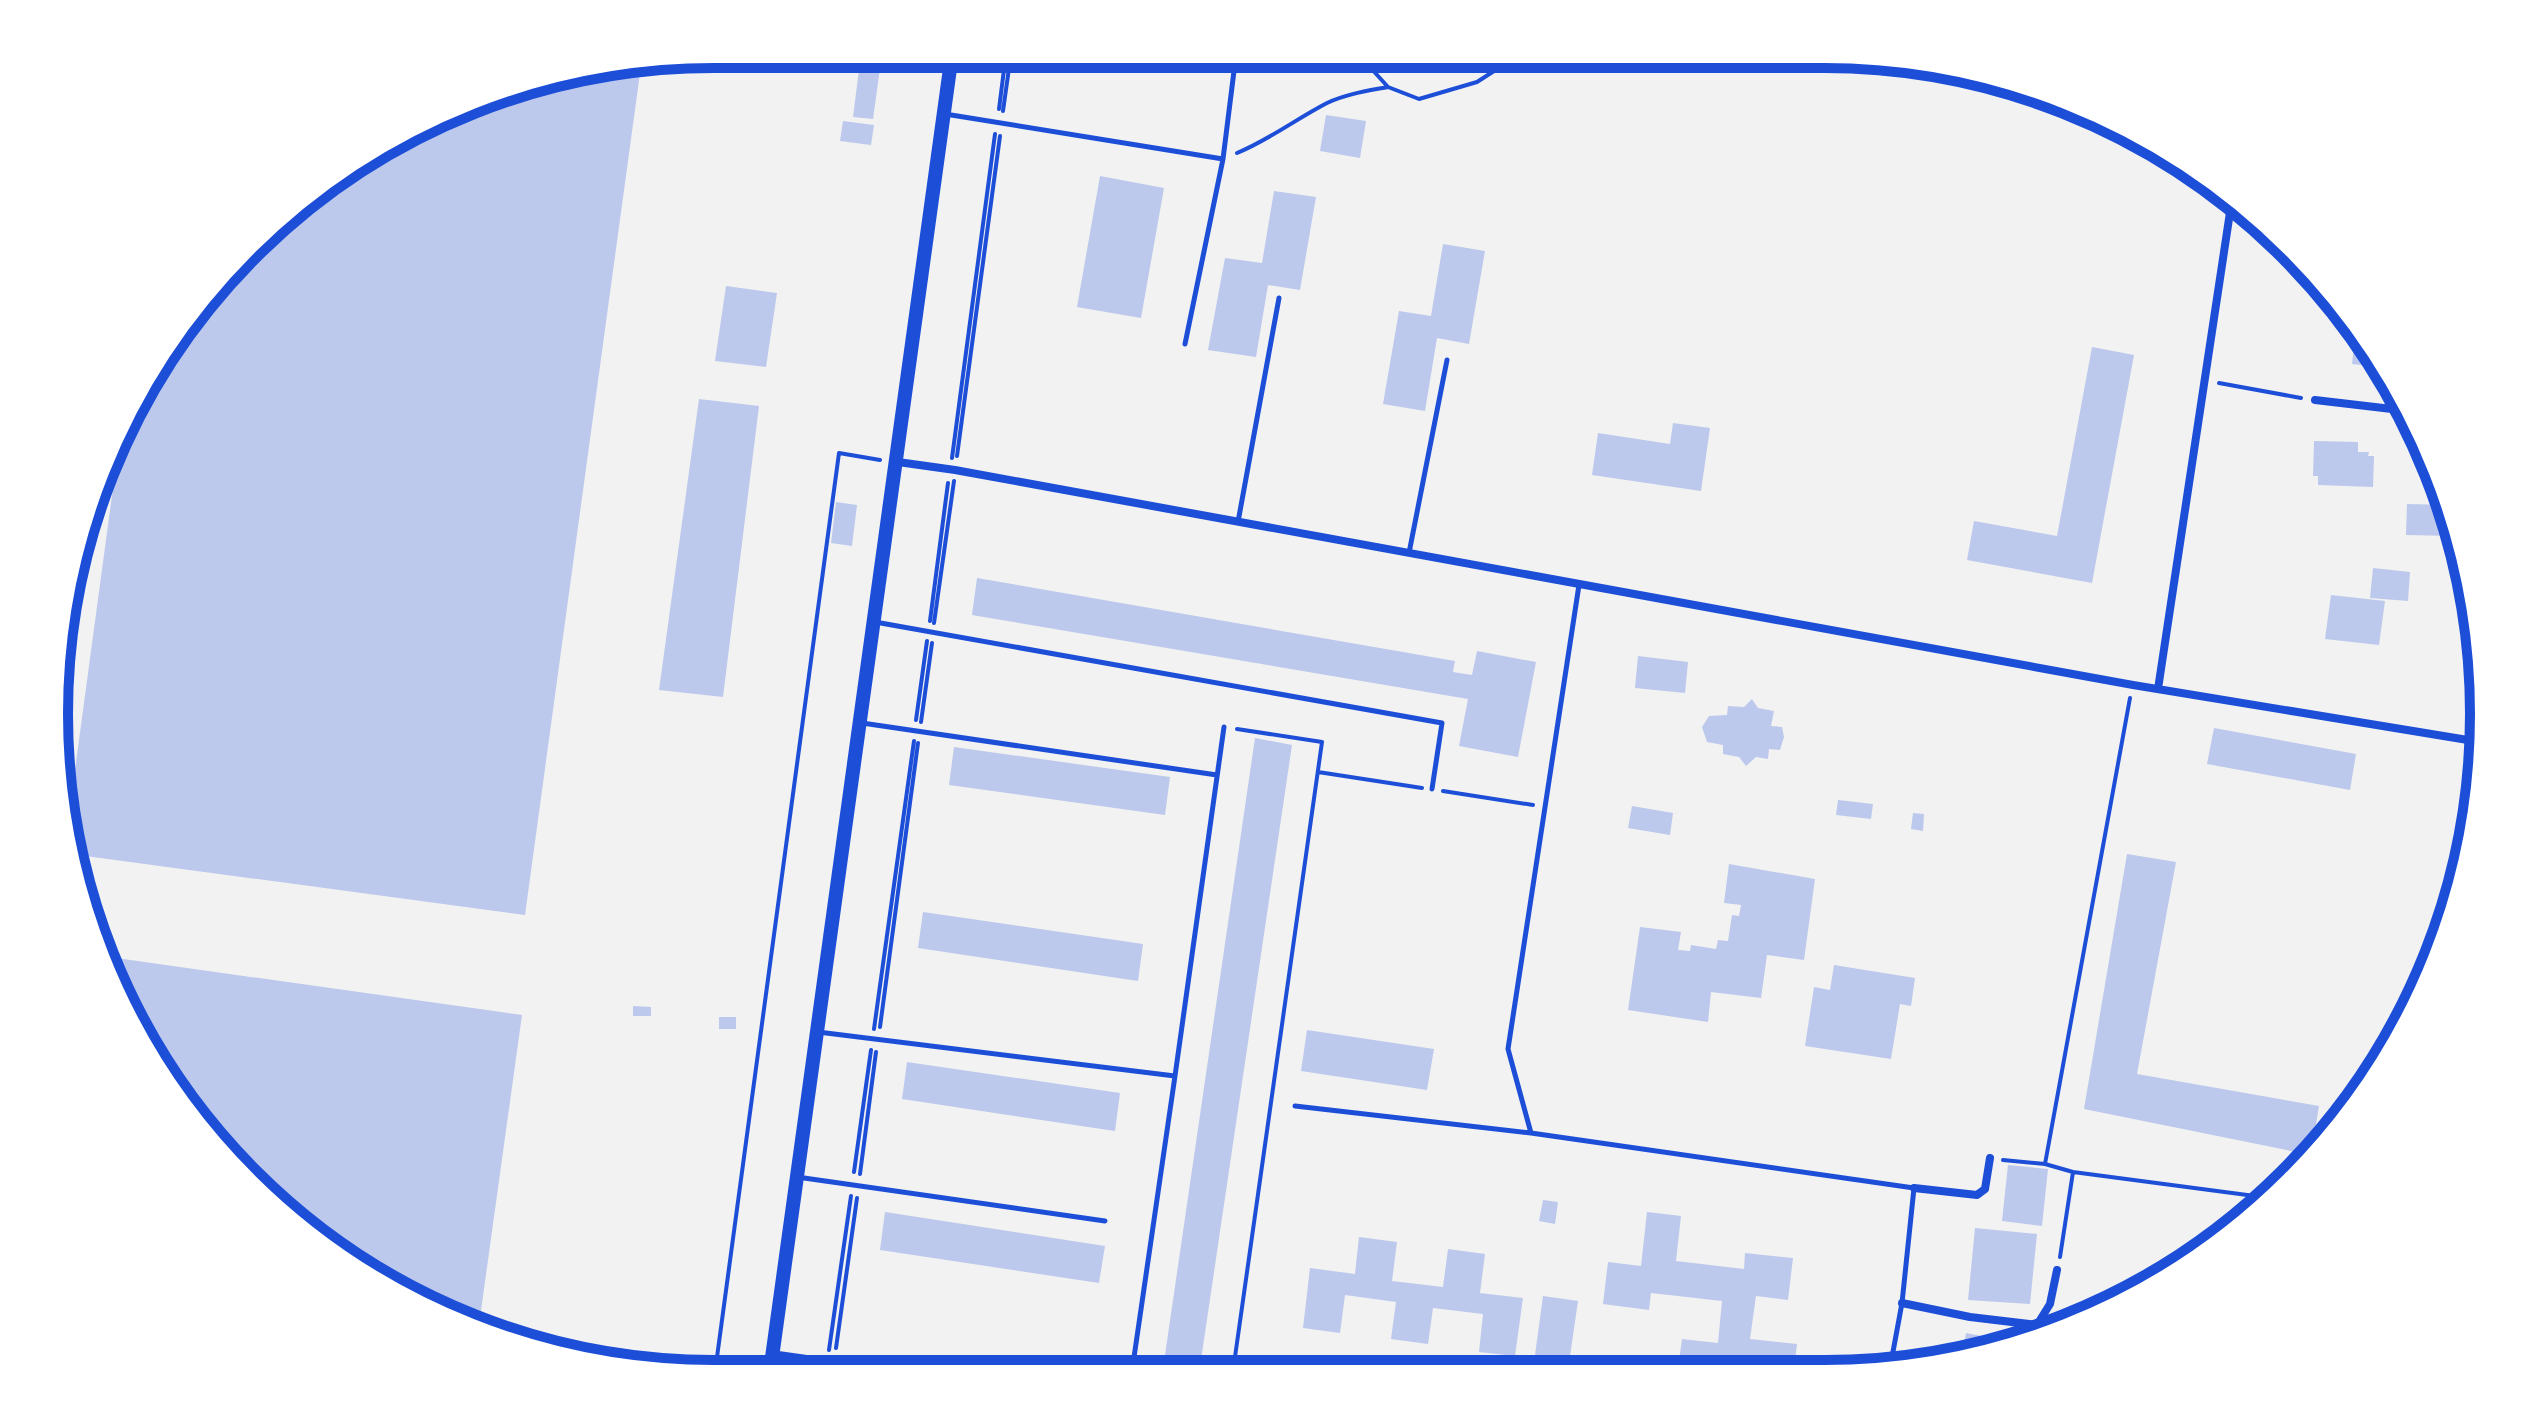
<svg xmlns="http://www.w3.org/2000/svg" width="2538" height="1428" viewBox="0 0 2538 1428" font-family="'Source Sans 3',sans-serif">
	<rect width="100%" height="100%" fill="#f2f2f2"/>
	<path fill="#bdc9ec" d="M 861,54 L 882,54 L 873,119 L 853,117 Z
		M 641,66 L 525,915 L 78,855 L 69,814 L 118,451 L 165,347 L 313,190 L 502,89 Z
		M 1326,115 L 1366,121 L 1360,158 L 1320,151 Z
		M 843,121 L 874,125 L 871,145 L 840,141 Z
		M 1100,176 L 1164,188 L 1141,318 L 1077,307 Z
		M 1274,191 L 1316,197 L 1300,290 L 1268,285 L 1256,357 L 1208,350 L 1225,258 L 1262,263 Z
		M 1443,244 L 1485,251 L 1469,344 L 1437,338 L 1425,411 L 1383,404 L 1399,311 L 1431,316 Z
		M 726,286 L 777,293 L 766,367 L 715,361 Z
		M 2356,326 L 2382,367 L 2352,364 Z
		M 2092,347 L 2134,355 L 2092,583 L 1967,560 L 1974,521 L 2057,536 Z
		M 699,399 L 759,406 L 723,697 L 659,690 Z
		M 1673,423 L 1710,428 L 1701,491 L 1592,475 L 1598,433 L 1670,444 Z
		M 2314,441 L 2358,442 L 2358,452 L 2369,452 L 2368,456 L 2374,456 L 2373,487 L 2318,485 L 2318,476 L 2313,476 Z
		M 836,502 L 857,505 L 852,546 L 831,543 Z
		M 2407,504 L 2447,505 L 2453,521 L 2453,536 L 2406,535 Z
		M 2373,568 L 2410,572 L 2408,601 L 2370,598 Z
		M 977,578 L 1455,661 L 1453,672 L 1472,675 L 1477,651 L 1536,662 L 1518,757 L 1459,746 L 1468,699 L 972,615 Z
		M 2331,595 L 2385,601 L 2379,645 L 2325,639 Z
		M 1638,656 L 1688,662 L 1685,693 L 1635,688 Z
		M 1752,699 L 1758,708 L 1774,711 L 1771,726 L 1782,727 L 1784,737 L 1780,750 L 1769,749 L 1768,759 L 1756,757 L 1746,766 L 1739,757 L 1723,754 L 1723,745 L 1707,742 L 1702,727 L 1709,716 L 1727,715 L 1728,706 L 1744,707 Z
		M 2214,728 L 2356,754 L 2350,790 L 2207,764 Z
		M 1255,738 L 1292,745 L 1201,1360 L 1165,1355 Z
		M 954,747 L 1170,777 L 1165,815 L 949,785 Z
		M 1838,800 L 1873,804 L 1871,819 L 1836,815 Z
		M 1632,806 L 1673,813 L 1670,835 L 1628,828 Z
		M 1913,813 L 1924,814 L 1923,831 L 1911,829 Z
		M 2127,854 L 2176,862 L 2137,1074 L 2319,1106 L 2311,1155 L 2084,1109 Z
		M 1729,864 L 1815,879 L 1804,960 L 1767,955 L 1761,998 L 1711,992 L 1708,1022 L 1628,1010 L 1640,927 L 1681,932 L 1678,950 L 1690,951 L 1691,945 L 1716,949 L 1718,940 L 1728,941 L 1732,915 L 1739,916 L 1741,905 L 1724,903 Z
		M 923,912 L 1143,944 L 1138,981 L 918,948 Z
		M 102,956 L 522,1015 L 479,1325 L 384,1285 L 217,1149 L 104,966 Z
		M 1834,965 L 1915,978 L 1911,1006 L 1900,1004 L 1891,1059 L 1805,1046 L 1814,987 L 1830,990 Z
		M 633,1006 L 651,1007 L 651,1016 L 633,1016 Z
		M 719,1017 L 736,1017 L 736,1029 L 719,1029 Z
		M 1307,1030 L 1434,1049 L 1427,1090 L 1301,1071 Z
		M 907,1062 L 1120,1093 L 1115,1131 L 902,1099 Z
		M 2008,1165 L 2048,1169 L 2042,1226 L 2002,1221 Z
		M 1543,1200 L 1558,1202 L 1555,1224 L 1539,1221 Z
		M 885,1212 L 1105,1246 L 1099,1283 L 880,1250 Z
		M 1647,1212 L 1681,1216 L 1676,1261 L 1744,1269 L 1745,1253 L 1793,1258 L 1788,1300 L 1756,1296 L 1750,1339 L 1797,1344 L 1794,1369 L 1678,1369 L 1682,1339 L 1718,1343 L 1722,1301 L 1651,1293 L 1649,1310 L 1603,1304 L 1608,1262 L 1641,1266 Z
		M 1975,1228 L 2037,1234 L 2030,1304 L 1968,1300 Z
		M 1359,1237 L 1397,1242 L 1392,1281 L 1443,1287 L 1448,1249 L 1485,1254 L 1480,1293 L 1523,1298 L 1515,1356 L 1479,1352 L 1483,1314 L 1433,1308 L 1428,1344 L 1391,1339 L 1396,1302 L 1345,1295 L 1340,1333 L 1303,1328 L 1310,1268 L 1355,1274 Z
		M 1543,1296 L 1578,1301 L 1568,1370 L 1533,1370 Z
		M 1966,1333 L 2013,1342 L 2012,1345 L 1962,1356 Z"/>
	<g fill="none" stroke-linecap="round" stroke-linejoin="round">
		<path stroke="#1d4ed8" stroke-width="4" d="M 1359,55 L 1388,87 L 1419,99 L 1477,82 L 1508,62 L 1514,55
			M 999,109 L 1006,54
			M 1003,111 L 1011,54
			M 1237,153 C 1269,140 1296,119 1327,103 C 1346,94 1367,91 1388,87
			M 2219,383 L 2301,398
			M 957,456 L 1000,136
			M 952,458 L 995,134
			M 930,621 L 948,483
			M 934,623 L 954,481
			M 916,720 L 927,641
			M 921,722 L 932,643
			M 1318,772 L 1422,788
			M 1443,791 L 1533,805
			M 880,1027 L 918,743
			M 874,1029 L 914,741
			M 2003,1160 L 2045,1164 L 2073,1172 L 2270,1198
			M 2045,1164 L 2130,698
			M 854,1172 L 871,1050
			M 860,1174 L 876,1052
			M 2060,1257 L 2073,1172
			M 836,1348 L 857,1198
			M 829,1350 L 851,1196
			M 1233,1371 L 1322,742 L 1237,729
			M 715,1372 L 839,453 L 880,460"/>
		<path stroke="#1d4ed8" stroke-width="5" d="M 1829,55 L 2043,92
			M 945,114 L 1223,159
			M 1185,344 L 1223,159 L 1236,55
			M 1238,522 L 1279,298
			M 1409,553 L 1447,360
			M 875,622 L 1442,723 L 1432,789
			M 862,723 L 1217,775
			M 818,1032 L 1175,1076 L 1132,1371
			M 1175,1076 L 1224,727
			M 1295,1106 L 1531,1133 L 1914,1188 L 1902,1303 L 1890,1368
			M 1531,1133 L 1508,1049 L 1579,585
			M 797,1177 L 1105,1221
			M 775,1353 L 909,1372"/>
		<path stroke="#1d4ed8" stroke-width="8" d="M 2315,400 L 2409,411
			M 898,462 L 955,470 L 2133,685 L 2480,742
			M 2158,689 L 2232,199
			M 1914,1188 L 1977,1195 L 1985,1189 L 1990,1158
			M 1902,1303 L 1970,1317 L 2037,1325 L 2050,1304 L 2057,1270"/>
		<path stroke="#1d4ed8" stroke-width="14" d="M 770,1372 L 952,54"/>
	</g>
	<path d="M0 0H2538V1428H0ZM714 68H1824A646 646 0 0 1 2470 714V714A646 646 0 0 1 1824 1360H714A646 646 0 0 1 68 714V714A646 646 0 0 1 714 68Z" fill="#fff" fill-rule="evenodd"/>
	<path fill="none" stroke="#1d4ed8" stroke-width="10" d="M714 68H1824A646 646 0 0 1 2470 714V714A646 646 0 0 1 1824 1360H714A646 646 0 0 1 68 714V714A646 646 0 0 1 714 68Z"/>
</svg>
